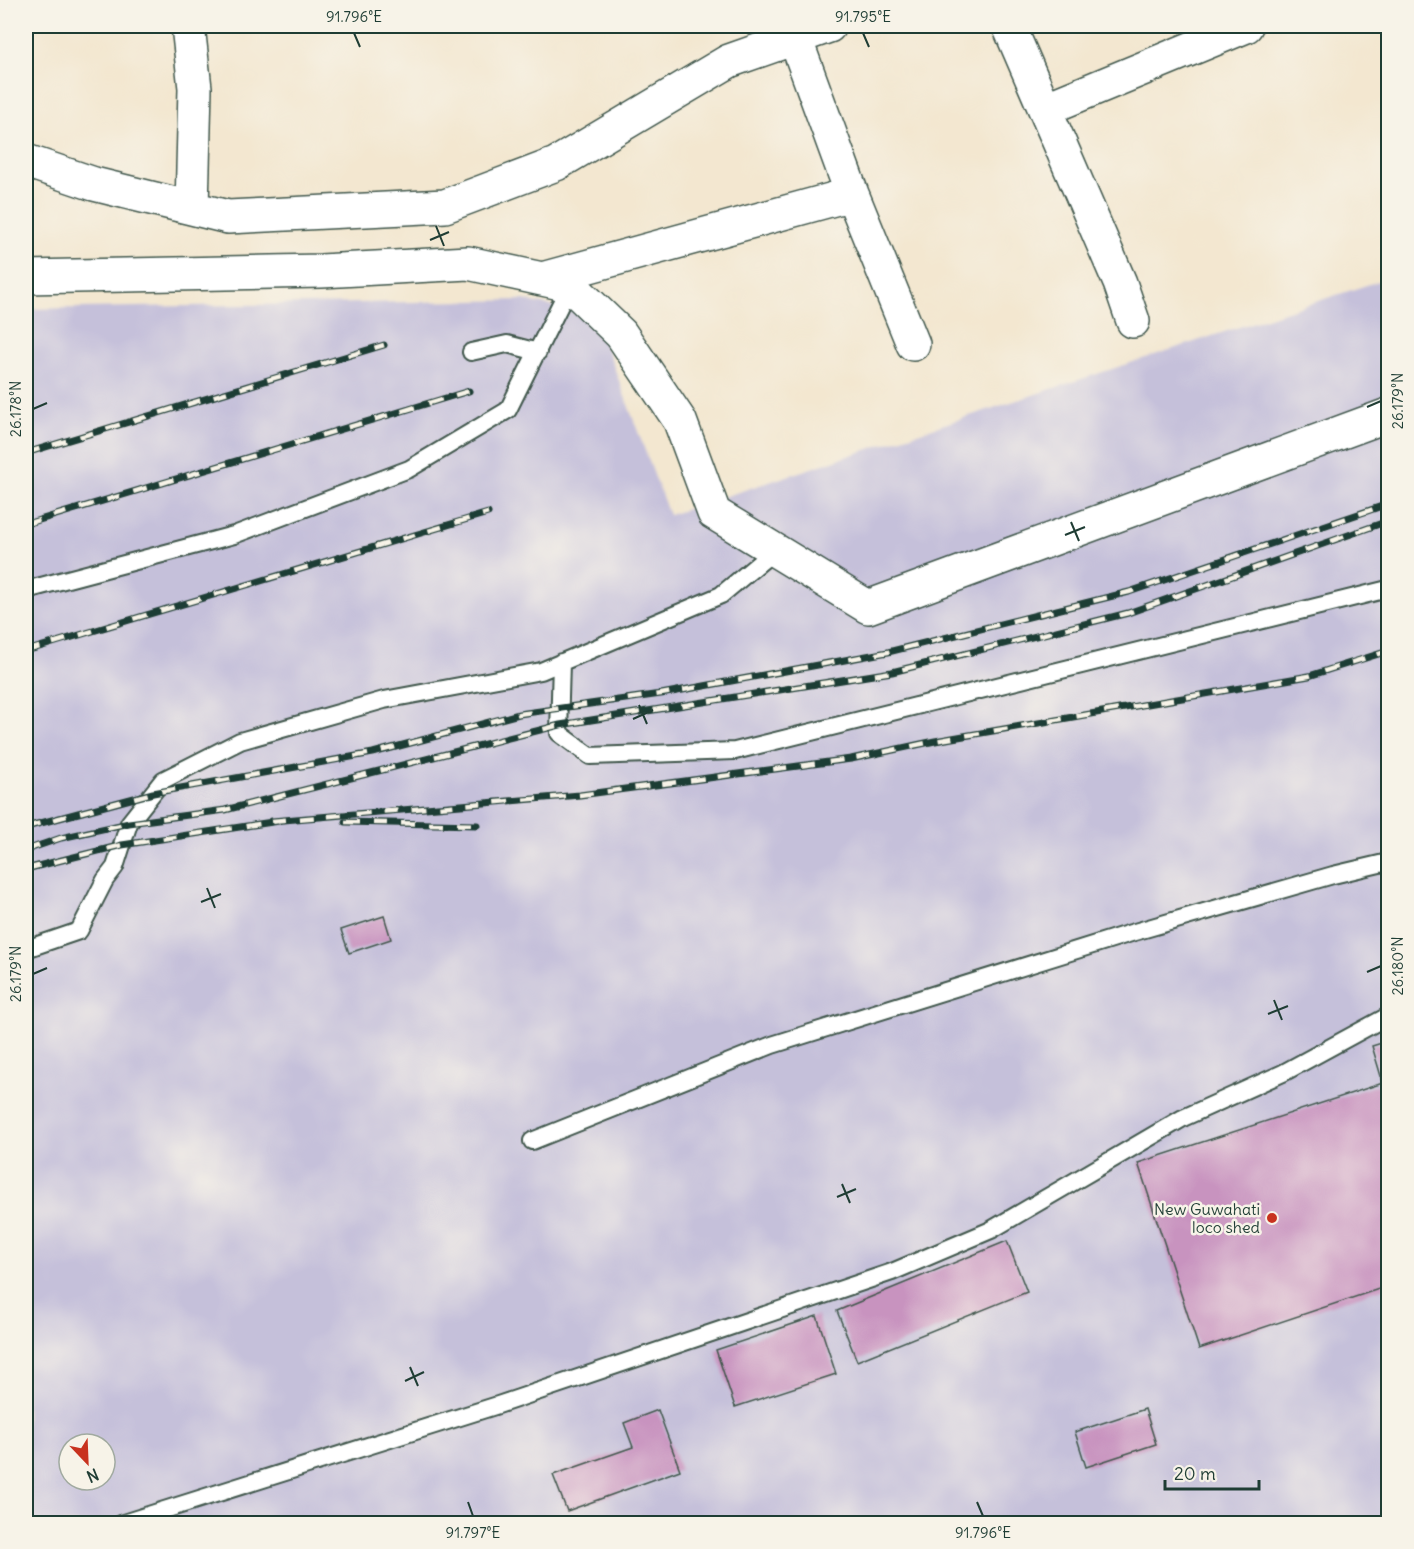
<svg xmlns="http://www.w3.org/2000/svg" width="1414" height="1549" viewBox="0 0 1414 1549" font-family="Delius,sans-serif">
	<rect width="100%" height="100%" fill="#f7f3e8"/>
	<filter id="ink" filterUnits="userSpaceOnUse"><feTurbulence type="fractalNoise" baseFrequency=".0167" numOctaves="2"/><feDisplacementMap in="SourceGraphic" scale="12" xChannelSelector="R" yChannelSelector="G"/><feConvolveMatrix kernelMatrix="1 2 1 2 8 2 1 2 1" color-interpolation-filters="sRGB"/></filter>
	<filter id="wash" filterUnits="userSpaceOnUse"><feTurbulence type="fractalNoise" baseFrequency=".008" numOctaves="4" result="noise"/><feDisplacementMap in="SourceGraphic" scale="24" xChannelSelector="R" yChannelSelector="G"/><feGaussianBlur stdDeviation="1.35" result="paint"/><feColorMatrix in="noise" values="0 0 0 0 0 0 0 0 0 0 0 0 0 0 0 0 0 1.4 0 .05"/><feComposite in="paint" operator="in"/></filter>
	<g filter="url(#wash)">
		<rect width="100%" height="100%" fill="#f3e7d0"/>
		<path fill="#c5c0da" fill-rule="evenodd" d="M 1388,278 L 1388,1523 L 26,1523 L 26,309 L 524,300 L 595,316 L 669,515 ZM 69,1444 L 105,1444 L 105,1480 L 69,1480 Z"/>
		<g id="blocks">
			<path fill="#c893bf" d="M 384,916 L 391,939 L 349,953 L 341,930 Z
				M 1388,1041 L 1388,1286 L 1199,1349 L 1138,1163 L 1383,1083 L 1372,1046 Z
				M 1007,1241 L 1027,1292 L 857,1361 L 837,1311 Z
				M 817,1316 L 836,1374 L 735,1407 L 716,1350 Z
				M 1145,1409 L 1156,1444 L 1086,1467 L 1075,1432 Z
				M 658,1410 L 680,1470 L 567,1511 L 553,1475 L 633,1447 L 624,1423 Z"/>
		</g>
	</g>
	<g filter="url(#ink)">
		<use href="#blocks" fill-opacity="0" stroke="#3f564b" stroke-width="1.5"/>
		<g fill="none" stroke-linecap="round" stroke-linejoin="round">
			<g stroke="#3f564b" stroke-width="20">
				<path id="lane" d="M 471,352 L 507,344 L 538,352
					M 26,590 L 234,535 L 409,469 L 508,410 L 570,285
					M 561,662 L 559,733 L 590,756 L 735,751 L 1388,589
					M 26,949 L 79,931 L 105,880 L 115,867 L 129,823 L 163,780 L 240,741 L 384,700 L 541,671 L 721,595 L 775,550
					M 532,1141 L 772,1045 L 1131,933 L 1333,875 L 1388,862
					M 120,1524 L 498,1405 L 892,1272 L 991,1230 L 1183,1118 L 1283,1073 L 1388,1016"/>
			</g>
			<g stroke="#3f564b" stroke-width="36">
				<path id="street" d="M 188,26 L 195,88 L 192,208
					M 1009,26 L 1120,283 L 1133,321
					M 795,38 L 852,194
					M 1045,109 L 1246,26
					M 26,161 L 94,184 L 228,217 L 445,206 L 556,164 L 729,61 L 829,26
					M 26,277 L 321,271 L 468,263 L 570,285 L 621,334 L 680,421 L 714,513 L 868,607 L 1388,415
					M 542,279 L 852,194 L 913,344"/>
			</g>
			<use href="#lane" stroke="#fff" stroke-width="16"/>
			<use href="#street" stroke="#fff" stroke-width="33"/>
			<g stroke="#1f3d34" stroke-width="7">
				<path id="rail" d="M 26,453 L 384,345
					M 26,524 L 469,391
					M 26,651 L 488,513
					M 272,821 L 580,795 L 851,759 L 935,741 L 1309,676 L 1388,651
					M 345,822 L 477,825
					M 26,827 L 153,793 L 373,753 L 519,714 L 661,694 L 888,652 L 1129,592 L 1388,504
					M 26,850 L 61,838 L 129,823 L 225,810 L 560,725 L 892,672 L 1128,613 L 1388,521
					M 26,869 L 122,845 L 279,821"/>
			</g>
			<use href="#rail" stroke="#f7f3e8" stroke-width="4.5" stroke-dasharray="14" stroke-linecap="butt"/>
		</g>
	</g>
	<path fill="none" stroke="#1f3d34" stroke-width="2" d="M 354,33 L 360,47M 863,33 L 869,47M 436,226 L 444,246M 430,240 L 449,232M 1367,407 L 1381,401M 33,409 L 47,403M 1071,522 L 1079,541M 1065,535 L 1085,527M 639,705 L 647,724M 633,719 L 653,710M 207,888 L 215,908M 201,902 L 221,894M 1367,972 L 1381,966M 33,974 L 47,968M 1274,1000 L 1282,1020M 1268,1014 L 1288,1006M 842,1184 L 850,1203M 837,1197 L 856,1189M 410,1367 L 418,1386M 405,1381 L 424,1372M 468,1502 L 473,1516M 977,1502 L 983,1516"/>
	<circle fill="#c8321e" stroke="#f7f3e8" stroke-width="2" cx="1272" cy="1218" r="6"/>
	<g text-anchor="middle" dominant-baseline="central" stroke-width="5" stroke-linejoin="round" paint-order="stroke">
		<g font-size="16" fill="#1f3d34" stroke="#f7f3e8" text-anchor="end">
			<text x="1260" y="1209">New Guwahati<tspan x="1260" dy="18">loco shed</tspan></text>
		</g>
	</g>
	<rect width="1414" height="1549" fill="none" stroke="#f7f3e8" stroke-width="66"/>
	<g transform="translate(87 1462) rotate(157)"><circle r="28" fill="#f7f3e8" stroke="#a1aaa0" stroke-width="1.5"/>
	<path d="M0-4.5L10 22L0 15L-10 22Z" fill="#c8321e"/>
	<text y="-9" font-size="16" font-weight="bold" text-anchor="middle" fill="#1f3d34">N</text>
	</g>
	<path d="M1165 1480v9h94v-9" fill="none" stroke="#1f3d34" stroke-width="3"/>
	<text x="1174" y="1480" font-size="18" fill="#1f3d34" stroke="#f7f3e8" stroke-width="4.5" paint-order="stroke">20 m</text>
	<rect x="33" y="33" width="1348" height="1483" fill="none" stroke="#1f3d34" stroke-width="2"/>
	<g font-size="15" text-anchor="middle" fill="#1f3d34">
		<text x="354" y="22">91.796°E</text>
		<text x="863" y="22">91.795°E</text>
		<text transform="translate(1398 401) rotate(-90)" y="5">26.179°N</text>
		<text transform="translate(16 409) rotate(-90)" y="5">26.178°N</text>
		<text transform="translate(1398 966) rotate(-90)" y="5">26.180°N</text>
		<text transform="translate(16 974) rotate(-90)" y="5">26.179°N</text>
		<text x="473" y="1538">91.797°E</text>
		<text x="983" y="1538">91.796°E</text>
	</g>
</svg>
